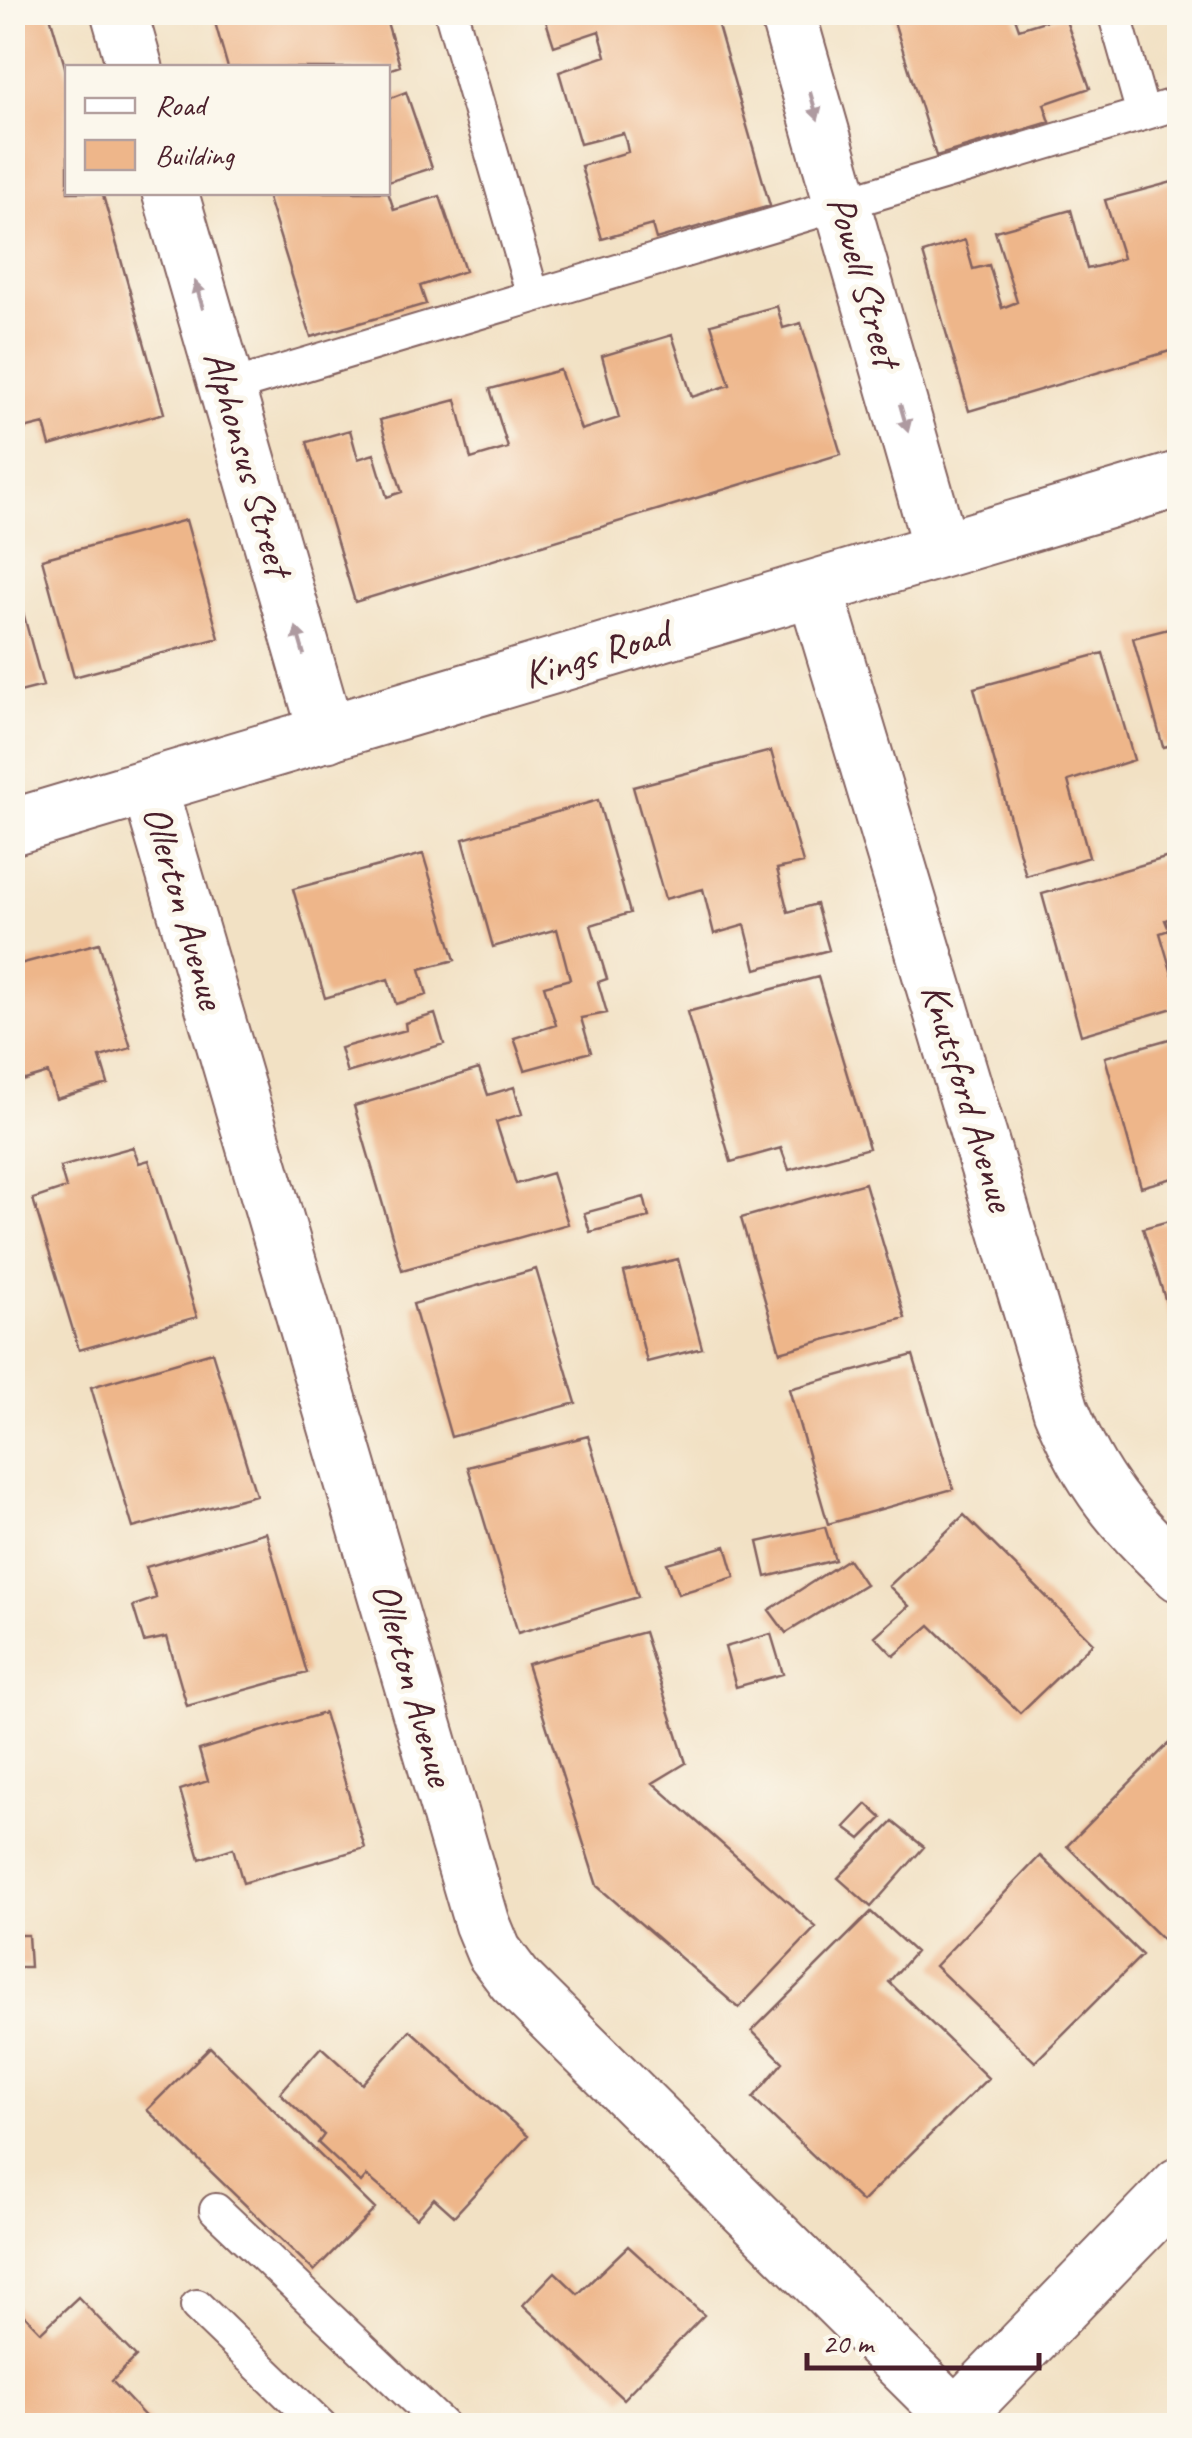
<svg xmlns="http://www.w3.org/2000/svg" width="1192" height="2438" viewBox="0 0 1192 2438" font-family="Caveat,sans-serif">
	<rect width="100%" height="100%" fill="#fbf7ec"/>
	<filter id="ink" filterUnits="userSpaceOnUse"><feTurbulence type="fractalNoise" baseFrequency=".01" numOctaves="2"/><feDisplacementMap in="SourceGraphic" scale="20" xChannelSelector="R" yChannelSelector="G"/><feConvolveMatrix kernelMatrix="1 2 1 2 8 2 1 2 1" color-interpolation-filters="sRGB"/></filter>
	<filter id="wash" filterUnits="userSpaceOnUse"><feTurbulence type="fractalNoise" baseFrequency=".0048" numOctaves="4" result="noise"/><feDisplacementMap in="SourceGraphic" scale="40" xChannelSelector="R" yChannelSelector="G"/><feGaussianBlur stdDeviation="2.25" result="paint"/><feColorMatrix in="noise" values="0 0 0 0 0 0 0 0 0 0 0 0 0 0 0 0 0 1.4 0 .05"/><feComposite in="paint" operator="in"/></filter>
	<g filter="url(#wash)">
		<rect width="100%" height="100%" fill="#f2e1c4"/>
		<g id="blocks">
			<path fill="#eeb68a" d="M 12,12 L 49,12 L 68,77 L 68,192 L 102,192 L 164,413 L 50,446 L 44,424 L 12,432 L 12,361 L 25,357 L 12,326 Z
				M 212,12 L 384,12 L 400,66 L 388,70 L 388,68 L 228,68 Z
				M 543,12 L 714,12 L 770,206 L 656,239 L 652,225 L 602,239 L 581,166 L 628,152 L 626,142 L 623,133 L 580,144 L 559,72 L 606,56 L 599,31 L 554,46 Z
				M 891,12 L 1013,12 L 1019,29 L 1064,15 L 1090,88 L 1044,104 L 1050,122 L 936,156 Z
				M 406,92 L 432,168 L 388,182 L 388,99 Z
				M 1176,181 L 1180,192 L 1180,348 L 969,411 L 923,253 L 965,240 L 973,269 L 989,265 L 1002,308 L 1017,302 L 995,231 L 1071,210 L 1087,269 L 1103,265 L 1123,258 L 1105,200 Z
				M 266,192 L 388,192 L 394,210 L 440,196 L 465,271 L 420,286 L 426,304 L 311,337 Z
				M 777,306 L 783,328 L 801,323 L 841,454 L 355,602 L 307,442 L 350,430 L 358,459 L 374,454 L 387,497 L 402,492 L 380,420 L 456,400 L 471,459 L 508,448 L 490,389 L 560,370 L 581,430 L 619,418 L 602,356 L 672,335 L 692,397 L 730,385 L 711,324 Z
				M 186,520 L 219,638 L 74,677 L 42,559 Z
				M 14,579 L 43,686 L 12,694 L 12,580 Z
				M 1180,626 L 1180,743 L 1163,747 L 1133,638 Z
				M 1103,653 L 1134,760 L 1068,781 L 1089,857 L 1026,876 L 974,688 Z
				M 771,751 L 803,863 L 777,869 L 788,912 L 816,904 L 829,950 L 756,969 L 745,925 L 714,934 L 703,889 L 665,899 L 633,787 Z
				M 598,800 L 630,913 L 591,925 L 607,979 L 598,982 L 607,1013 L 581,1018 L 591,1052 L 525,1070 L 514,1038 L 556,1025 L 544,986 L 570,979 L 557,929 L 493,947 L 463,839 Z
				M 423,854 L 455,960 L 420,969 L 427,995 L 396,1004 L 388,979 L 325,998 L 293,889 Z
				M 1179,854 L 1180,915 L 1165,920 L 1169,930 L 1160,933 L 1172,974 L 1180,973 L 1180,1006 L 1081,1035 L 1042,894 Z
				M 99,943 L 131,1048 L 100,1057 L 108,1084 L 56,1099 L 48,1073 L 12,1084 L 12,966 Z
				M 818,977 L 869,1148 L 789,1170 L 781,1148 L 731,1162 L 687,1012 Z
				M 435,1014 L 444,1044 L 347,1073 L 340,1048 L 406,1030 L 405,1023 Z
				M 1180,1036 L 1180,1176 L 1141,1187 L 1105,1057 Z
				M 479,1069 L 488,1095 L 514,1087 L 522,1114 L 496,1122 L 516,1184 L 552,1173 L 568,1224 L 402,1270 L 354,1106 Z
				M 133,1147 L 139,1163 L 149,1160 L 197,1317 L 79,1350 L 33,1199 L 66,1188 L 60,1167 Z
				M 865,1183 L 905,1318 L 780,1352 L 741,1218 Z
				M 644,1197 L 649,1217 L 590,1232 L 584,1213 Z
				M 1180,1218 L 1180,1344 L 1179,1344 L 1143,1228 Z
				M 678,1259 L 702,1348 L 647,1362 L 624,1272 Z
				M 536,1269 L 576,1403 L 451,1437 L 413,1304 Z
				M 212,1352 L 256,1495 L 133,1528 L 91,1387 Z
				M 913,1355 L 953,1489 L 828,1524 L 789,1389 Z
				M 588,1436 L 638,1597 L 518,1633 L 468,1467 Z
				M 964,1515 L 1093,1643 L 1020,1713 L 930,1625 L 894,1656 L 875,1636 L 909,1606 L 889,1586 Z
				M 825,1527 L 835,1560 L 766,1577 L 758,1542 Z
				M 266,1532 L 307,1673 L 187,1706 L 167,1637 L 144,1642 L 133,1606 L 156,1598 L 146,1567 Z
				M 726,1546 L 735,1577 L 678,1594 L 667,1563 Z
				M 848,1559 L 865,1584 L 786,1633 L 769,1610 Z
				M 644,1632 L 686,1763 L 653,1783 L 816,1927 L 739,2008 L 597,1886 L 527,1664 Z
				M 771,1634 L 783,1674 L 736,1687 L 725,1647 Z
				M 324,1713 L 365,1848 L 243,1883 L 233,1848 L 200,1859 L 180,1790 L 208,1781 L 199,1750 Z
				M 1180,1732 L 1180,1925 L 1163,1940 L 1067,1846 Z
				M 867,1804 L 882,1818 L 861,1839 L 845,1827 Z
				M 893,1822 L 924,1847 L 871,1907 L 838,1878 Z
				M 1040,1856 L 1142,1955 L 1035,2062 L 935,1966 Z
				M 871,1912 L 915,1952 L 889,1982 L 988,2078 L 862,2202 L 753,2098 L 783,2062 L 752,2031 Z
				M 12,1935 L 28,1935 L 30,1967 L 12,1967 Z
				M 410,2030 L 528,2136 L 454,2216 L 434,2198 L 416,2218 L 367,2176 L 361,2183 L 318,2143 L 324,2135 L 280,2093 L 321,2047 L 362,2084 Z
				M 210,2047 L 375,2209 L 314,2271 L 147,2110 Z
				M 628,2246 L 704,2315 L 623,2399 L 523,2305 L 555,2272 L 578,2294 Z
				M 78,2297 L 136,2357 L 112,2381 L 154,2426 L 12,2426 L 12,2302 L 41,2332 Z"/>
		</g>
	</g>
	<g filter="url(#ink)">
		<use href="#blocks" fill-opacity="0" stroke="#856361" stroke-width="2.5"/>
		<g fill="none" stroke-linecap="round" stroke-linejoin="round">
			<g stroke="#856361" stroke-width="36">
				<path id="service" d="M 451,12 L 533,296
					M 1114,12 L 1143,114
					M 226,388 L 1180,103
					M 216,2210 L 443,2426
					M 197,2306 L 321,2426"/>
			</g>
			<g stroke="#856361" stroke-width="59">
				<path id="minor" d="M 119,12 L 135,68
					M 787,12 L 941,549
					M 170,192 L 327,734
					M 815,589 L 1061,1410 C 1091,1483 1122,1520 1180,1574
					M 149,787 L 482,1923 L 494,1952 L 515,1980 L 955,2416"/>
			</g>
			<g stroke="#856361" stroke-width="59">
				<path id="tertiary" d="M 12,827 L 1180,479"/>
			</g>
			<g stroke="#856361" stroke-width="59">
				<path id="secondary" d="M 946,2426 L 1180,2185"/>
			</g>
			<use href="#service" stroke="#fff" stroke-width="32"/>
			<use href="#minor" stroke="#fff" stroke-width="55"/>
			<use href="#tertiary" stroke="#fff" stroke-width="55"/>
			<use href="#secondary" stroke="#fff" stroke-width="55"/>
		</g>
		<defs><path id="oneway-solid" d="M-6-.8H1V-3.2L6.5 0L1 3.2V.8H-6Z" transform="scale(2.5)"/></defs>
		<g fill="#ae9aa0">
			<use href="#oneway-solid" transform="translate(814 106) rotate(74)"/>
			<use href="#oneway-solid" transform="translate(199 295) rotate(-106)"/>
			<use href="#oneway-solid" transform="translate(904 418) rotate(74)"/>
			<use href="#oneway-solid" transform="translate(300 641) rotate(-106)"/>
		</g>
	</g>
	<g text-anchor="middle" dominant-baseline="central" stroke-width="10" stroke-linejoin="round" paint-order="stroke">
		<g font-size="40" fill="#4a1f2b" stroke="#fbf7ec">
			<text transform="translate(864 281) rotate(74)">Powell Street</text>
			<text transform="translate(248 463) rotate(74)">Alphonsus Street</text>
			<text transform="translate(596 654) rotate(-17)">Kings Road</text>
			<text transform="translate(184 907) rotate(74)">Ollerton Avenue</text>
			<text transform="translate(968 1097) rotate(73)">Knutsford Avenue</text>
			<text transform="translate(413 1684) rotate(74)">Ollerton Avenue</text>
		</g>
	</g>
	<rect width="1192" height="2438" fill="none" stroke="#fbf7ec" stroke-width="50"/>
	<rect x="65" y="65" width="325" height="130" fill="#fbf7ec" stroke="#b4a19f" stroke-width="2.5"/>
	<rect x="85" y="98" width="50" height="15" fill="#ffffff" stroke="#b4a19f" stroke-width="2.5"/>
	<text x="155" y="115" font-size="30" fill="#4a1f2b">Road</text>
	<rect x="85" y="140" width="50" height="30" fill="#eeb68a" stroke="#b4a19f" stroke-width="2.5"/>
	<text x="155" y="165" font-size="30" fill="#4a1f2b">Building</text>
	<path d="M807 2353v15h232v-15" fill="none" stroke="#4a1f2b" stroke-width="5"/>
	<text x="822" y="2353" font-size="30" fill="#4a1f2b" stroke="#fbf7ec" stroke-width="8" paint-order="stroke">20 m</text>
</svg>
